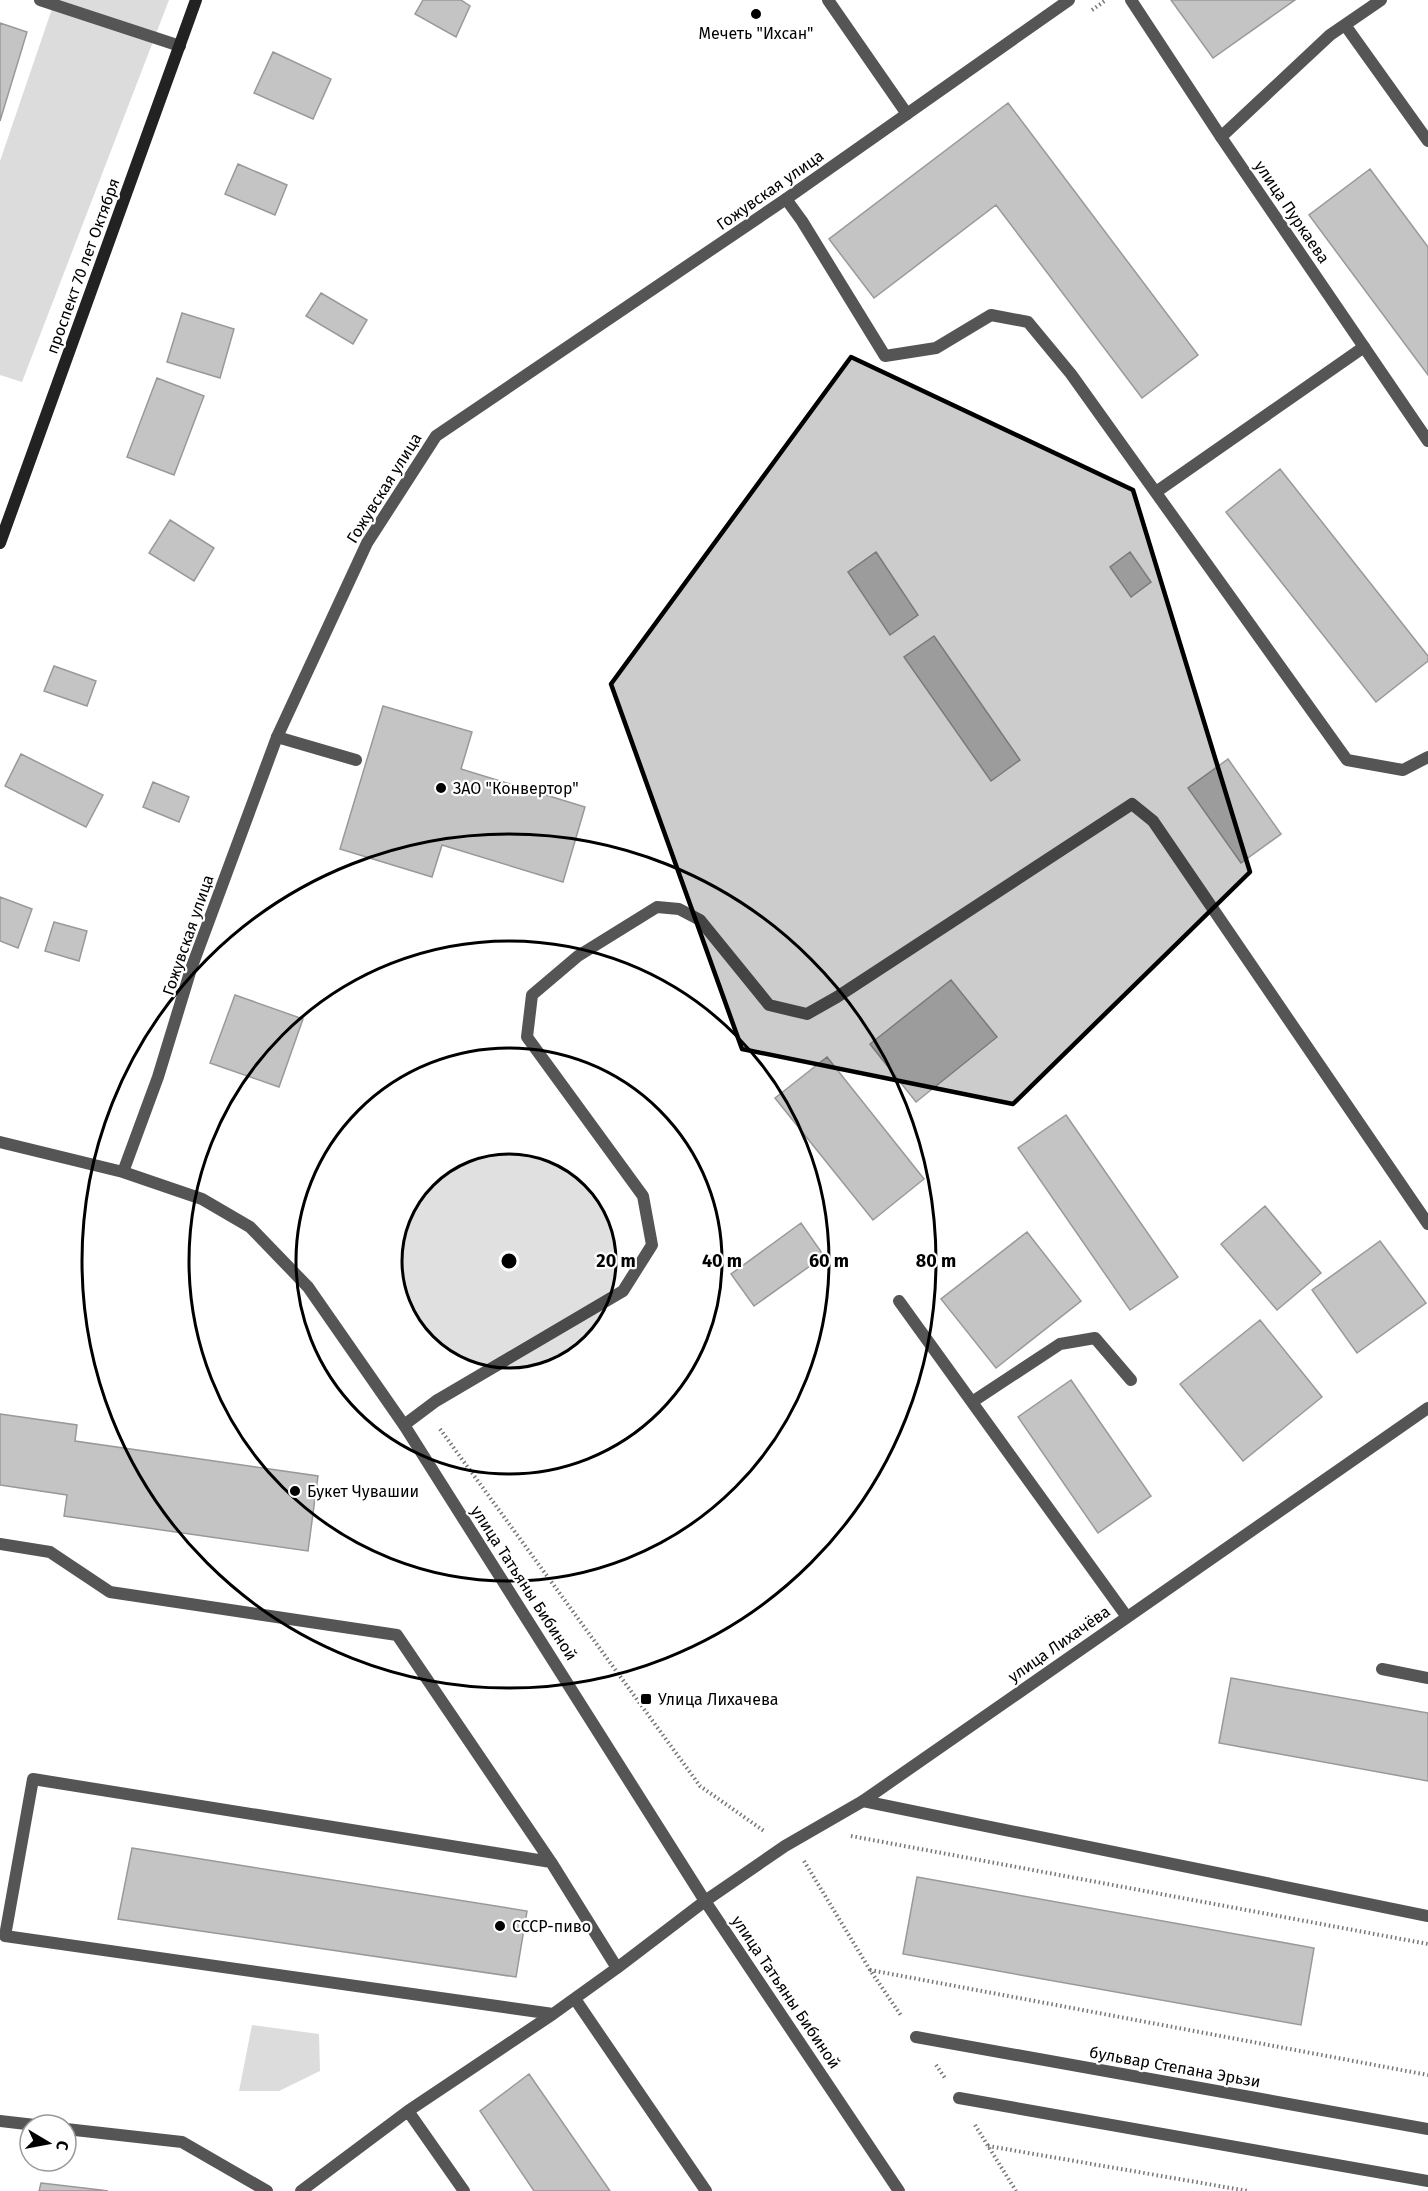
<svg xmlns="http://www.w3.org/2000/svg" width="1428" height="2191" viewBox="0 0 1428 2191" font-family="'Fira Sans',sans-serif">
	<rect width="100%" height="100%" fill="#fff"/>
	<path fill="#dcdcdc" d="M 55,0 L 169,0 L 22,382 L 0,375 L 0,161 Z
		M 252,2025 L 319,2034 L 320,2071 L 279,2091 L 239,2091 Z"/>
	<path fill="#c4c4c4" stroke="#999" stroke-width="1.5" d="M 423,0 L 461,0 L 470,6 L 456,37 L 415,14 Z
		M 1171,0 L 1295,0 L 1213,58 Z
		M 0,23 L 27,32 L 0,121 Z
		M 273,52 L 331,79 L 313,119 L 254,93 Z
		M 1008,103 L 1198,355 L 1142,398 L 996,205 L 874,298 L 829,239 Z
		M 238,164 L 287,185 L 275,215 L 225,194 Z
		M 1370,169 L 1428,247 L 1428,375 L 1309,215 Z
		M 321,293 L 367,320 L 353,344 L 306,316 Z
		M 182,313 L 234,329 L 220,378 L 167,362 Z
		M 157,378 L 204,396 L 174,475 L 127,457 Z
		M 1280,469 L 1428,656 L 1428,661 L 1376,702 L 1226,512 Z
		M 170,520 L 214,548 L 194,581 L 149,553 Z
		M 876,552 L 918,615 L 890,635 L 848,572 Z
		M 1130,552 L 1151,582 L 1131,597 L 1110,567 Z
		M 934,636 L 1020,760 L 991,781 L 904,657 Z
		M 54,666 L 96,681 L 87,706 L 44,691 Z
		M 383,706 L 472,732 L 461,769 L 585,807 L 563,882 L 442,845 L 432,877 L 340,849 Z
		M 21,754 L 103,795 L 86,827 L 5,786 Z
		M 1228,759 L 1281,834 L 1241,863 L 1188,788 Z
		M 153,782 L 189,797 L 179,822 L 143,807 Z
		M 0,897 L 32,909 L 18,948 L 0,941 Z
		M 54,922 L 87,931 L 79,961 L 45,951 Z
		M 951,980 L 997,1037 L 916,1102 L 870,1044 Z
		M 235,995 L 303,1019 L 279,1087 L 210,1063 Z
		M 827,1057 L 924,1179 L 873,1220 L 775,1098 Z
		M 1066,1115 L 1178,1277 L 1130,1310 L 1018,1148 Z
		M 1265,1206 L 1321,1273 L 1277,1310 L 1221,1244 Z
		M 801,1223 L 824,1256 L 754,1306 L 731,1274 Z
		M 1027,1232 L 1081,1301 L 996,1368 L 941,1299 Z
		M 1380,1241 L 1426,1303 L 1357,1353 L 1312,1290 Z
		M 1260,1320 L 1322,1397 L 1243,1461 L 1180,1384 Z
		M 1071,1380 L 1151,1496 L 1098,1533 L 1018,1417 Z
		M 0,1414 L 77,1425 L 75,1441 L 318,1476 L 308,1551 L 64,1516 L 67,1495 L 0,1485 Z
		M 1231,1678 L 1428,1713 L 1428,1781 L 1219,1743 Z
		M 132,1848 L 527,1911 L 516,1977 L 118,1919 Z
		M 917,1877 L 1314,1948 L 1301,2025 L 903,1954 Z
		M 529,2074 L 610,2191 L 534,2191 L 480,2111 Z
		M 41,2183 L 101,2190 L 108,2191 L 39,2191 Z"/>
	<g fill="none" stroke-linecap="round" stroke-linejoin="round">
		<path stroke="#777" stroke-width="4" stroke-dasharray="1.5 3" stroke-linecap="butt" d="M 1092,10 L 1106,0
			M 440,1429 L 700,1786 L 764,1831
			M 851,1836 L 1428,1944
			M 804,1861 L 870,1970 L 902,2017
			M 870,1970 L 1428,2075
			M 936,2065 L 945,2078
			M 975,2125 L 1016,2191
			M 988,2146 L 1248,2191"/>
		<path stroke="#555" stroke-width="12" d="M 40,0 L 180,46
			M 828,0 L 907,114
			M 1345,25 L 1428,141
			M 1221,137 L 1330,35 L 1381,0
			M 786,199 L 802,221 L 885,356 L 936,348 L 991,315 L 1028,322 L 1071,374 L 1347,760 L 1403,770 L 1428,757
			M 1156,492 L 1364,347
			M 277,737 L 356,760
			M 899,1301 L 1127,1617
			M 972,1402 L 1060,1344 L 1095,1338 L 1131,1380
			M 404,1425 L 436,1401 L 623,1291 L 652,1245 L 643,1196 L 527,1037 L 532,995 L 578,956 L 657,907 L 679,909 L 700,920 L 769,1005 L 807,1014 L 837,997 L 1132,804 L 1153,821 L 1428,1224
			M 0,1544 L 50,1552 L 110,1592 L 397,1635 L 551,1862 L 617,1968
			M 1382,1669 L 1428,1678
			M 863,1801 L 1428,1916
			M 551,1862 L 33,1779 L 5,1936 L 553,2014
			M 575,1999 L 706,2191
			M 408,2111 L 464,2191
			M 0,2121 L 35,2125
			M 66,2129 L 182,2142 L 267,2191
			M 301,2191 L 408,2111 L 553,2014 L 617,1968 L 705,1901"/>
		<path stroke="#555" stroke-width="12" d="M 1131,0 L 1221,137 L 1428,441
			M 0,1142 L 123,1172 L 202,1199 L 250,1227 L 308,1287 L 404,1425 L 705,1901 L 899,2191
			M 123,1172 L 158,1077 L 191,969 L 277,737 L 367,543 L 436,436 L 786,199 L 1069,0
			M 705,1901 L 785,1846 L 863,1801 L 1428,1408
			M 916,2037 L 1428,2129
			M 959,2098 L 1428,2181"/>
		<path stroke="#222" stroke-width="12" d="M 0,543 L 196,0"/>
	</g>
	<path fill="#000" fill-opacity="0.2" stroke="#000" stroke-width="4.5" stroke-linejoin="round" d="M 851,357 L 1133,490 L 1250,872 L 1013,1104 L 742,1049 L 611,684 Z"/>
	<circle cx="509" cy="1261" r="107" fill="#000" fill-opacity=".12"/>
	<g fill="none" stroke="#000" stroke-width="3">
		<circle cx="509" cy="1261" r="107"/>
		<circle cx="509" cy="1261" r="213"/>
		<circle cx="509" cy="1261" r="320"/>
		<circle cx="509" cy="1261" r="427"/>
	</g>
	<g fill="#000" stroke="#fff" stroke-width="2">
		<circle cx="756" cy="14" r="6"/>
		<circle cx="441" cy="788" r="6"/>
		<circle cx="295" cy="1491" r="6"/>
		<rect x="640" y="1693" width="12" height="12" rx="3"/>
		<circle cx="500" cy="1926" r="6"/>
	</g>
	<g text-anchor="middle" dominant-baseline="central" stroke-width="4.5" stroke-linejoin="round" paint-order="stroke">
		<g font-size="16" fill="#000" stroke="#fff" text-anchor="start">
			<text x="756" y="33" text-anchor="middle">Мечеть "Ихсан"</text>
			<text x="453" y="788">ЗАО "Конвертор"</text>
			<text x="307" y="1491">Букет Чувашии</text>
			<text x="658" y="1699">Улица Лихачева</text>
			<text x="512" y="1926">СССР-пиво</text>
		</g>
		<g font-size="16" fill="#000" stroke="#fff">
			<text transform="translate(770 190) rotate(-35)">Гожувская улица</text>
			<text transform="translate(1292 212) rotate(56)">улица Пуркаева</text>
			<text transform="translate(83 266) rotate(-70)">проспект 70 лет Октября</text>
			<text transform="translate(384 488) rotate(-58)">Гожувская улица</text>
			<text transform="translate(188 935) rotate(-71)">Гожувская улица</text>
			<text transform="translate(524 1583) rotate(57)">улица Татьяны Бибиной</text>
			<text transform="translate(1059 1644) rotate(-35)">улица Лихачёва</text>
			<text transform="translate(786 1992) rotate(56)">улица Татьяны Бибиной</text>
			<text transform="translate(1175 2067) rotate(10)">бульвар Степана Эрьзи</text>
		</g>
	</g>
	<circle cx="509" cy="1261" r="9" fill="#000" stroke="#fff" stroke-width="3"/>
	<g font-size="18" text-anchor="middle" font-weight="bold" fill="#000" stroke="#fff" stroke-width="4.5" stroke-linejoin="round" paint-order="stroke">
		<text x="616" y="1267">20 m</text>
		<text x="722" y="1267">40 m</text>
		<text x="829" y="1267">60 m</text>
		<text x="936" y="1267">80 m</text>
	</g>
	<g transform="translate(48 2143) rotate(100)"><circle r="28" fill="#ffffff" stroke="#999999" stroke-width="1.5"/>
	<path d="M0-4.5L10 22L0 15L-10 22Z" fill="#000000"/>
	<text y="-9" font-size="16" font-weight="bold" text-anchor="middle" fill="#000000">С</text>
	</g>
</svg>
